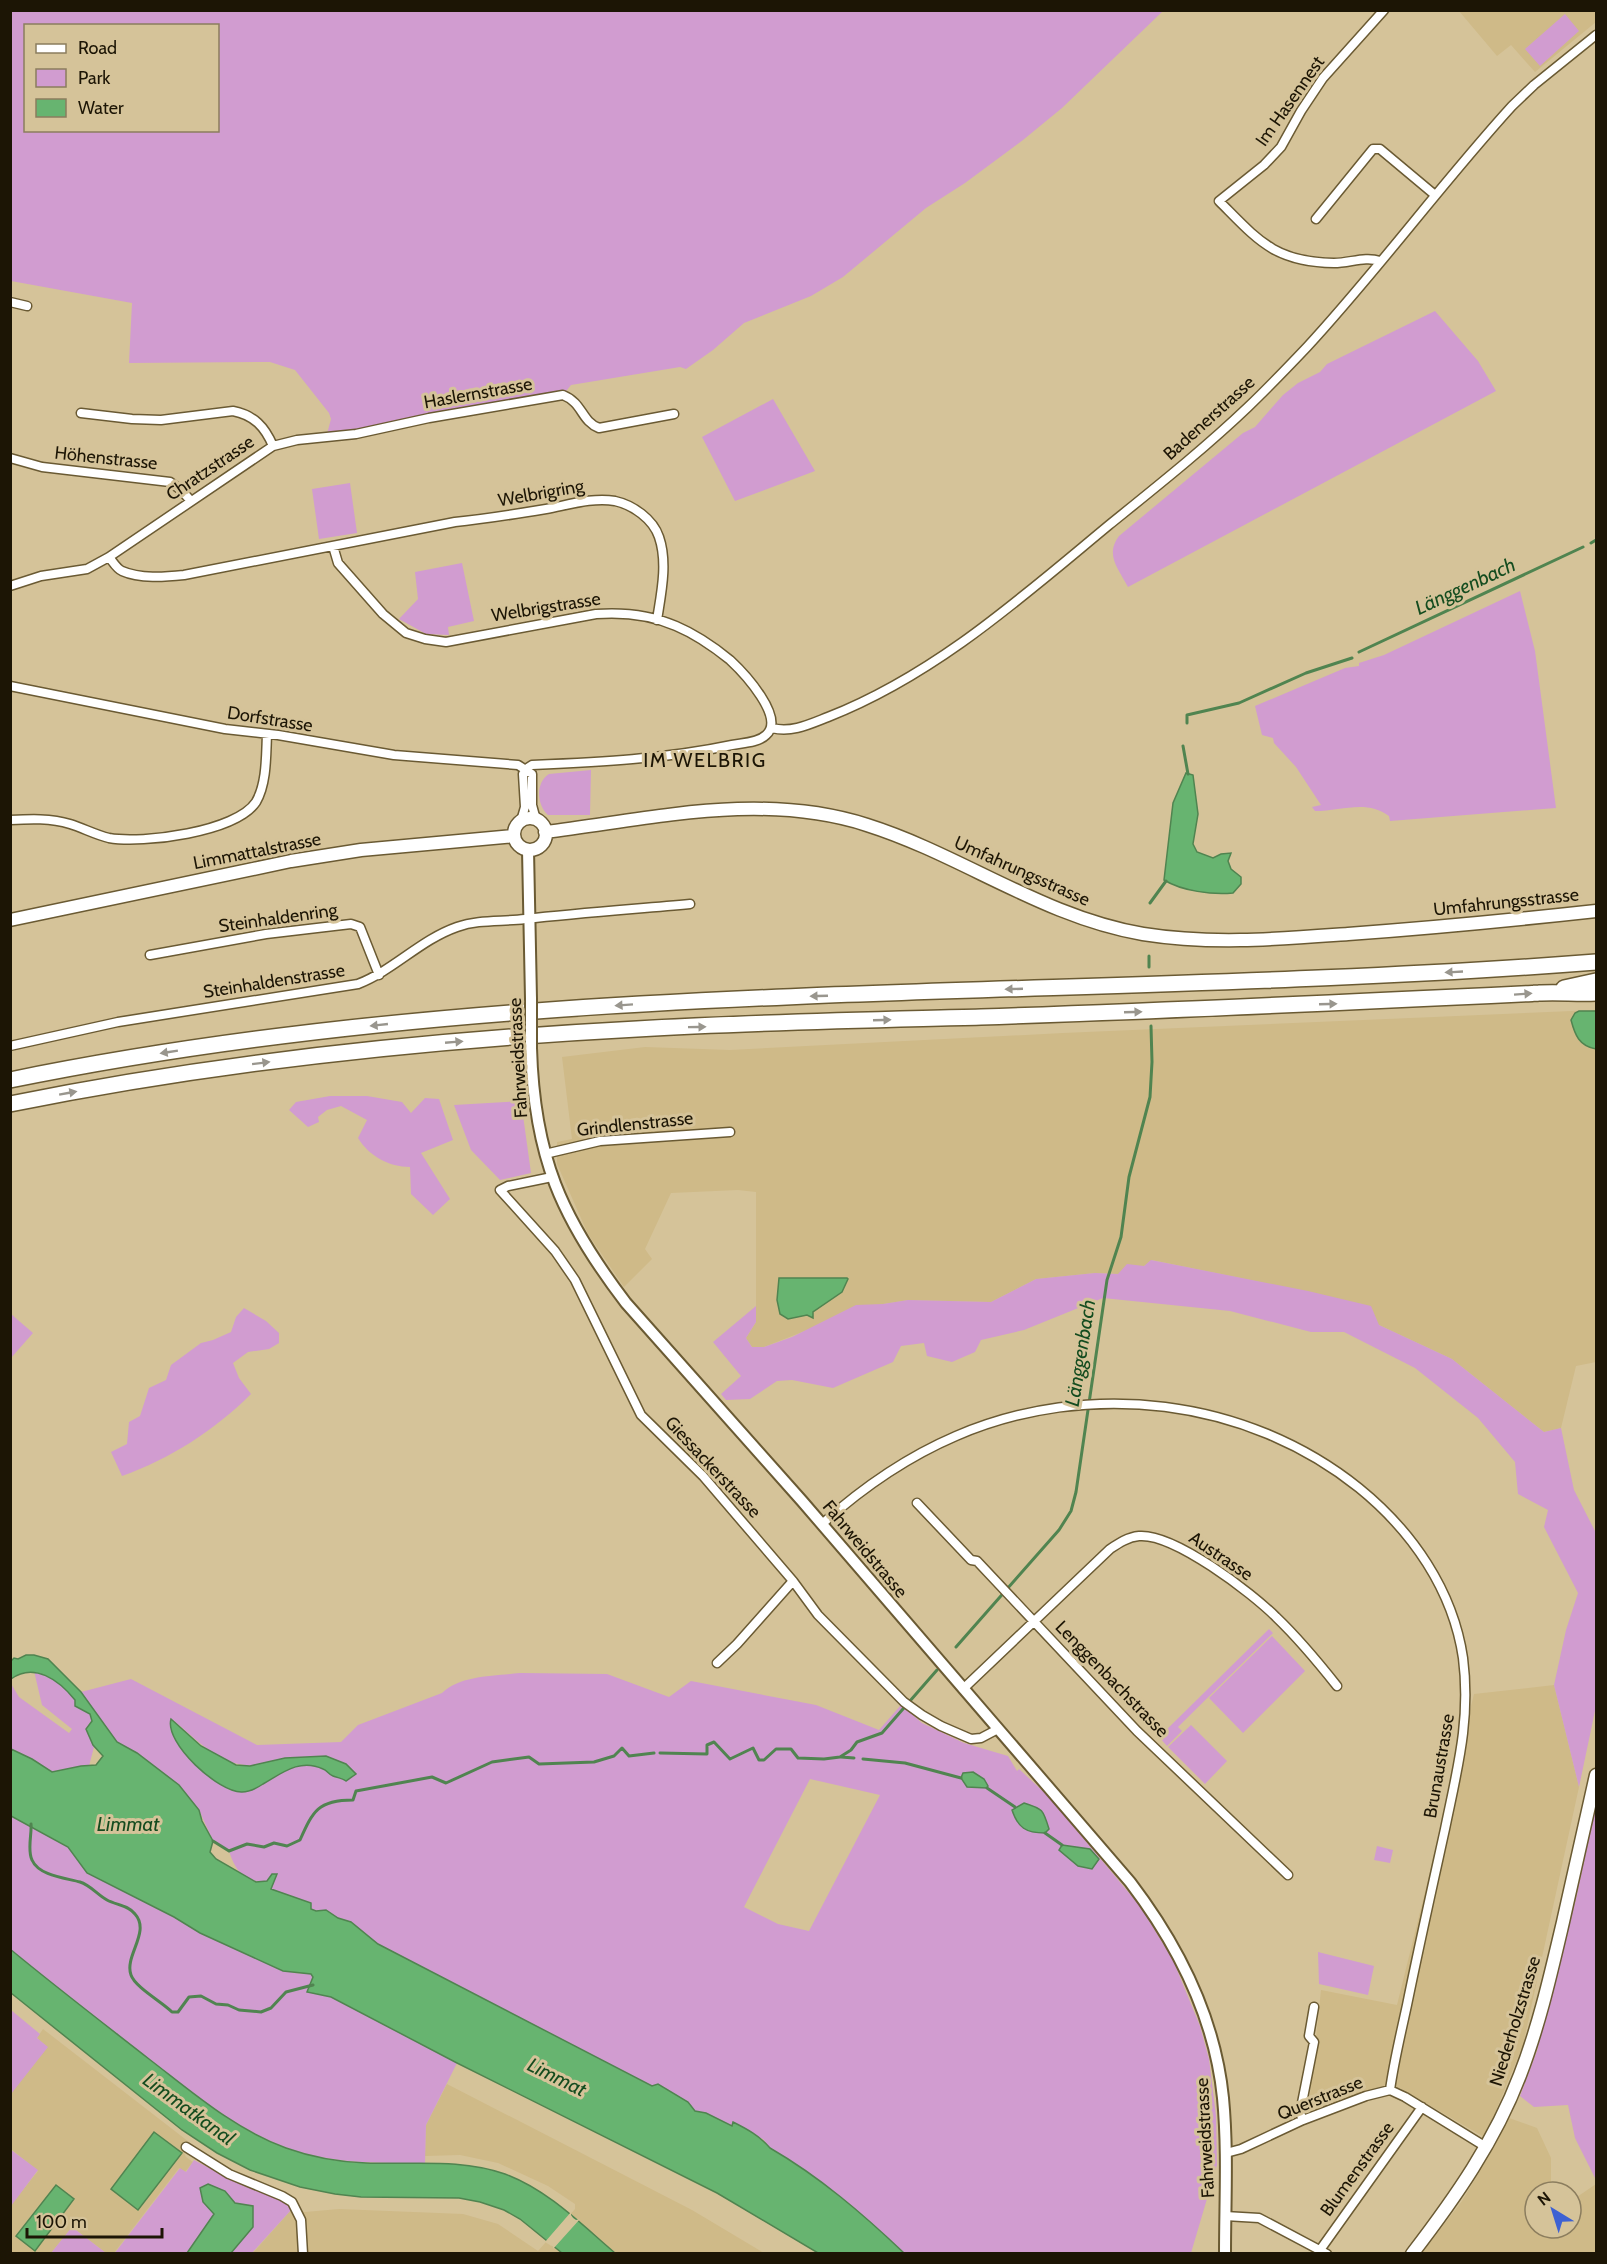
<svg xmlns="http://www.w3.org/2000/svg" width="1607" height="2264" viewBox="0 0 1607 2264" font-family="Cabin,sans-serif">
	<rect width="100%" height="100%" fill="#d5c399"/>
	<path fill="#cfba88" d="M 1459,11 L 1596,11 L 1596,22 L 1535,72 L 1511,45 L 1497,56 Z
		M 1596,1010 L 1596,1362 L 1576,1366 L 1561,1428 L 1544,1432 L 1452,1359 L 1379,1325 L 1260,1282 L 1152,1260 L 1144,1266 L 1119,1274 L 1095,1273 L 1036,1279 L 991,1302 L 908,1300 L 883,1304 L 820,1325 L 764,1347 L 752,1347 L 746,1338 L 756,1322 L 756,1192 L 738,1190 L 671,1193 L 645,1249 L 652,1259 L 624,1287 L 588,1234 L 557,1164 L 557,1142 L 572,1139 L 562,1057 L 645,1047 L 730,1050 L 1063,1033 Z
		M 1554,1685 L 1579,1787 L 1523,2045 L 1495,2113 L 1537,2128 L 1551,2158 L 1551,2183 L 1563,2192 L 1535,2192 L 1535,2228 L 1571,2228 L 1571,2198 L 1574,2199 L 1596,2184 L 1596,2253 L 1422,2253 L 1462,2201 L 1496,2144 L 1400,2088 L 1308,2114 L 1321,1990 L 1397,2005 L 1474,1694 Z
		M 43,2029 L 189,2142 L 183,2151 L 186,2157 L 193,2162 L 185,2172 L 179,2168 L 114,2253 L 106,2253 L 72,2227 L 51,2253 L 11,2253 L 10,2206 L 38,2171 L 11,2149 L 10,2094 L 47,2047 L 37,2038 Z
		M 447,2084 L 692,2210 L 764,2253 L 540,2254 L 538,2252 L 536,2254 L 252,2254 L 292,2209 L 305,2212 L 339,2209 L 463,2214 L 498,2224 L 538,2251 L 575,2209 L 575,2204 L 548,2186 L 498,2163 L 460,2155 L 425,2156 L 426,2125 Z"/>
	<path fill="#d19cd0" fill-rule="evenodd" d="M 10,11 L 1163,11 L 1062,108 L 1023,140 L 965,183 L 926,208 L 843,277 L 811,296 L 744,323 L 713,350 L 686,369 L 680,367 L 571,385 L 563,395 L 327,434 L 331,419 L 329,413 L 295,370 L 270,362 L 129,363 L 132,303 L 11,281 ZM 26,26 L 218,26 L 218,130 L 26,130 Z
		M 1565,14 L 1579,31 L 1540,66 L 1525,49 Z
		M 1435,311 L 1478,361 L 1496,391 L 1128,587 C 1118,568 1105,555 1119,536 L 1243,433 L 1255,427 L 1283,395 L 1298,383 L 1320,372 L 1327,364 Z
		M 773,399 L 815,471 L 735,501 L 702,437 Z
		M 350,483 L 357,533 L 319,539 L 312,489 Z
		M 462,563 L 474,621 L 448,627 L 449,635 L 426,634 L 399,619 L 418,599 L 415,572 Z
		M 1520,591 L 1535,651 L 1556,808 L 1390,821 L 1389,816 C 1367,799 1341,811 1315,811 L 1312,807 L 1321,805 L 1296,767 L 1274,743 L 1273,738 L 1262,735 L 1255,706 L 1345,668 L 1359,666 L 1359,663 L 1384,655 Z
		M 591,770 L 590,815 L 548,815 C 537,805 535,783 549,774 Z
		M 330,1096 L 367,1096 L 402,1102 L 411,1113 L 425,1098 L 439,1099 L 453,1140 L 421,1153 L 450,1199 L 433,1215 L 411,1194 L 410,1167 C 389,1167 369,1156 358,1138 L 367,1120 L 341,1106 L 327,1110 L 318,1117 L 319,1122 L 308,1127 L 289,1110 L 296,1102 Z
		M 521,1101 L 531,1173 L 500,1180 L 471,1150 L 454,1105 Z
		M 1151,1260 L 1308,1291 L 1371,1306 L 1379,1325 L 1452,1359 L 1544,1432 L 1561,1428 L 1574,1490 L 1596,1533 L 1596,1706 L 1579,1787 L 1554,1685 L 1566,1630 L 1578,1593 L 1544,1527 L 1548,1510 L 1518,1494 L 1515,1462 L 1478,1418 L 1415,1368 L 1344,1332 L 1311,1332 L 1230,1311 L 1103,1298 L 1024,1330 L 981,1340 L 975,1352 L 952,1362 L 927,1356 L 924,1343 L 901,1346 L 893,1362 L 833,1388 L 792,1380 L 777,1381 L 750,1399 L 726,1400 L 721,1394 L 741,1376 L 713,1342 L 756,1306 L 756,1322 L 746,1338 L 752,1347 L 764,1347 L 792,1337 L 856,1305 L 883,1304 L 908,1300 L 991,1302 L 1036,1279 L 1095,1273 L 1118,1274 L 1127,1264 L 1144,1266 Z
		M 244,1308 L 266,1321 L 279,1333 L 279,1343 L 269,1349 L 248,1352 L 233,1363 L 239,1378 L 251,1394 C 215,1430 170,1459 122,1476 L 111,1452 L 127,1444 L 129,1422 L 140,1416 L 149,1388 L 166,1380 L 171,1365 L 201,1343 L 213,1340 L 231,1332 L 236,1317 Z
		M 11,1314 L 33,1333 L 11,1358 Z
		M 1269,1629 L 1273,1633 L 1178,1727 L 1182,1731 L 1167,1746 L 1159,1737 Z
		M 1272,1636 L 1305,1671 L 1243,1733 L 1209,1698 Z
		M 34,1671 C 46,1676 58,1681 67,1690 C 77,1700 76,1708 90,1714 L 92,1720 L 86,1729 L 94,1747 L 89,1766 L 81,1766 L 52,1772 L 32,1759 L 11,1749 L 10,1682 L 19,1697 L 69,1733 L 72,1729 L 42,1705 Z
		M 520,1673 L 607,1674 L 669,1697 L 691,1681 L 816,1705 L 879,1730 L 901,1705 L 922,1723 L 964,1743 L 1008,1756 L 1017,1771 L 1019,1769 L 1047,1795 L 1140,1906 L 1173,1960 L 1200,2026 L 1209,2059 L 1216,2116 L 1217,2165 L 1191,2253 L 904,2253 C 863,2214 819,2177 770,2148 L 763,2139 L 732,2127 L 706,2113 L 695,2111 L 688,2102 L 658,2084 L 652,2087 L 378,1944 L 351,1922 L 338,1918 L 326,1910 L 316,1911 L 311,1909 L 308,1901 L 305,1902 L 271,1889 L 276,1875 L 272,1874 L 267,1881 C 245,1884 235,1870 229,1851 L 213,1841 L 199,1810 L 179,1785 L 137,1753 L 117,1742 L 81,1692 L 131,1679 L 257,1745 L 341,1742 L 358,1725 L 442,1693 C 461,1675 494,1676 520,1673 ZM 173,1720 C 198,1741 223,1769 258,1765 L 230,1790 L 208,1776 L 187,1757 ZM 810,1779 L 880,1795 L 809,1931 L 778,1924 L 744,1907 Z
		M 1191,1725 L 1227,1761 L 1205,1784 L 1168,1747 Z
		M 1596,1806 L 1596,2180 L 1575,2138 L 1568,2105 L 1534,2107 L 1520,2096 L 1538,2048 L 1537,2046 L 1575,1903 Z
		M 10,1816 L 68,1847 L 87,1873 L 174,1917 L 200,1933 L 294,1973 L 311,1974 L 313,1977 L 308,1992 L 331,1997 L 457,2063 L 426,2125 L 425,2163 C 385,2163 346,2164 307,2154 C 243,2137 195,2094 144,2055 C 101,2021 57,1987 14,1953 L 10,1949 Z
		M 1377,1846 L 1393,1850 L 1390,1863 L 1374,1860 Z
		M 1318,1952 L 1374,1966 L 1368,1995 L 1319,1984 Z
		M 11,2010 L 40,2034 L 37,2038 L 48,2047 L 11,2094 Z
		M 10,2149 L 38,2170 L 11,2206 L 10,2206 Z
		M 194,2160 L 244,2186 L 282,2200 L 292,2209 L 252,2253 L 114,2254 L 180,2168 L 186,2172 Z
		M 72,2227 L 106,2253 L 51,2253 Z"/>
	<path fill="#67b470" stroke="#508450" stroke-width="1.5" d="M 1186,773 L 1193,775 L 1198,814 L 1193,844 L 1197,852 L 1213,858 L 1221,854 L 1231,853 L 1228,861 L 1231,869 L 1241,877 L 1241,884 L 1233,893 C 1212,895 1182,891 1164,880 L 1173,803 Z
		M 1579,1011 L 1596,1011 L 1596,1049 C 1579,1046 1575,1035 1571,1020 L 1575,1013 Z
		M 779,1278 L 847,1278 L 848,1279 L 842,1292 L 813,1312 L 813,1318 L 807,1315 L 788,1319 L 780,1314 L 777,1300 Z
		M 26,1655 L 34,1655 L 48,1659 L 81,1692 L 117,1742 L 137,1753 L 179,1785 L 199,1810 L 202,1821 L 213,1841 L 210,1852 L 216,1859 L 256,1882 L 267,1881 L 272,1874 L 277,1874 L 271,1889 L 311,1903 L 311,1909 L 316,1911 L 326,1910 L 338,1918 L 351,1922 L 378,1944 L 652,2086 L 658,2084 L 688,2102 L 695,2111 L 706,2113 L 732,2126 L 733,2122 C 747,2129 760,2136 770,2148 C 820,2177 863,2214 904,2253 L 818,2253 L 717,2193 L 457,2063 L 331,1997 L 307,1992 L 313,1977 L 311,1974 L 283,1971 L 200,1933 L 174,1917 L 87,1873 L 68,1847 L 11,1816 L 11,1749 L 32,1759 L 52,1772 L 81,1766 L 96,1765 L 103,1756 L 93,1745 L 86,1729 L 92,1721 L 90,1714 L 75,1706 L 75,1700 C 59,1680 34,1662 11,1679 L 11,1661 L 14,1658 L 18,1659 Z
		M 171,1719 L 201,1746 L 236,1765 L 250,1766 L 285,1758 L 326,1756 L 346,1764 L 356,1774 L 346,1781 C 342,1778 338,1778 333,1776 C 329,1775 327,1770 323,1769 C 300,1758 282,1773 263,1784 C 257,1788 250,1792 242,1792 C 219,1793 164,1743 171,1719 Z
		M 973,1772 L 984,1779 L 988,1786 L 987,1788 L 967,1787 L 961,1778 L 963,1773 Z
		M 1024,1803 C 1043,1809 1043,1809 1049,1829 L 1045,1833 C 1026,1833 1018,1828 1012,1810 Z
		M 1062,1845 L 1090,1849 L 1099,1859 L 1092,1869 L 1078,1866 L 1059,1850 Z
		M 10,1949 C 56,1987 103,2023 149,2059 C 192,2092 234,2129 286,2148 C 311,2157 338,2162 366,2163 C 412,2165 460,2158 505,2174 C 548,2190 581,2224 615,2253 L 562,2253 L 520,2219 L 504,2210 L 480,2202 L 459,2198 L 361,2197 L 335,2194 L 300,2187 L 250,2170 L 217,2153 L 182,2130 L 11,1993 Z
		M 154,2132 L 182,2153 L 138,2210 L 111,2189 Z
		M 208,2184 L 225,2191 L 235,2203 L 253,2206 L 253,2227 L 231,2253 L 187,2253 L 214,2214 L 203,2202 L 200,2188 Z
		M 56,2185 L 74,2199 L 35,2251 L 16,2236 Z"/>
	<path fill="#d5c399" d="M 571,2212 L 571,2215 L 573,2218 L 576,2220 L 580,2219 L 553,2249 L 553,2247 L 545,2242 Z"/>
	<g fill="none" stroke-linecap="round" stroke-linejoin="round">
		<path stroke="#508450" stroke-width="3" d="M 1591,543 L 1596,540
			M 1359,652 L 1583,547
			M 1187,723 L 1187,715 L 1239,703 L 1306,673 L 1352,658
			M 1183,746 L 1188,774
			M 1150,903 L 1166,881
			M 1149,967 L 1149,956
			M 956,1647 L 1059,1530 L 1071,1511 L 1076,1492 L 1107,1280 L 1121,1237 L 1129,1177 L 1150,1097 L 1152,1062 L 1151,1026
			M 660,1753 L 707,1754 L 707,1745 L 714,1742 L 730,1759 L 753,1748 L 759,1760 L 764,1760 L 776,1749 L 791,1749 L 798,1758 L 824,1759 L 840,1757 L 851,1750 L 857,1742 L 882,1733 L 937,1670
			M 841,1757 L 854,1758
			M 863,1759 L 905,1763 L 961,1778
			M 987,1788 L 1015,1807
			M 31,1824 C 32,1834 27,1850 32,1860 C 39,1876 66,1878 80,1882 C 90,1885 98,1895 107,1900 C 116,1905 128,1905 135,1914 C 151,1932 124,1956 131,1975 C 135,1987 162,2002 172,2012 L 178,2012 L 189,1997 L 201,1996 L 216,2004 L 228,2005 L 239,2010 L 261,2012 L 271,2008 L 286,1992 L 313,1985
			M 1045,1833 L 1062,1845
			M 213,1841 L 229,1851 L 247,1844 L 264,1847 L 274,1843 L 287,1846 L 300,1840 C 313,1811 318,1800 353,1800 L 356,1791 L 432,1777 L 446,1783 L 492,1762 L 529,1757 L 539,1764 L 594,1762 L 614,1756 L 622,1748 L 629,1756 L 654,1753"/>
		<g stroke="#6a5a33" stroke-width="11">
			<path id="minor" d="M 1316,219 L 1373,149 L 1380,149 L 1435,195
				M 1380,261 C 1365,256 1350,263 1334,263 C 1274,262 1258,240 1219,201 L 1264,165 L 1281,147 L 1301,111 L 1323,78 L 1384,10
				M 10,302 L 27,306
				M 81,413 L 132,419 L 161,420 L 233,411 C 254,415 265,427 273,446
				M 10,458 L 42,467 L 170,482 L 181,490 L 191,501
				M 333,546 L 338,563 L 383,614 L 406,633 L 425,639 L 446,642 L 596,614 C 623,612 651,615 676,626 C 695,634 714,647 730,660 C 744,673 786,718 766,735 C 758,743 742,743 732,745 C 666,759 599,762 532,765 L 526,769
				M 109,557 C 113,562 117,569 122,571 C 140,579 165,577 184,575 L 455,522 C 486,519 516,514 546,509 C 568,505 593,497 615,501 C 633,505 653,519 659,537 C 668,563 661,594 657,620
				M 10,586 L 41,576 L 87,569 L 109,557 L 273,446 L 297,440 L 356,434 L 429,418 L 563,395 C 583,403 581,421 599,428 L 674,414
				M 10,686 L 225,729 L 278,735 L 394,755 L 518,765 L 532,774 L 532,805 L 536,820
				M 772,728 C 792,733 810,724 828,717 C 935,675 1022,597 1109,525 C 1156,487 1204,449 1248,407 C 1268,388 1288,367 1307,347 C 1379,269 1441,184 1512,106 L 1534,85 L 1596,35
				M 10,820 C 30,819 51,818 70,824 C 83,828 96,835 109,838 C 143,844 236,832 256,802 C 267,783 266,755 267,734
				M 521,821 L 525,807 L 523,774 L 526,769
				M 150,955 L 266,934 L 351,924 L 360,927 L 379,975
				M 10,1046 L 118,1022 L 358,984 C 394,970 420,940 457,927 C 479,919 502,922 525,919 C 580,913 635,909 690,904
				M 545,1154 L 600,1141 L 730,1132
				M 552,1177 L 508,1186 L 500,1190 L 555,1251 L 575,1280 L 641,1415 L 703,1476 L 793,1581 L 818,1615 L 904,1702 L 922,1715 L 941,1726 L 971,1739 L 981,1738 L 998,1729
				M 917,1503 L 971,1560 L 977,1561 L 1137,1731 L 1288,1875
				M 822,1524 C 861,1489 907,1457 956,1436 C 1088,1379 1247,1398 1359,1488 C 1412,1531 1453,1590 1463,1658 C 1471,1720 1457,1770 1445,1829 C 1432,1888 1419,1946 1407,2005 C 1401,2033 1394,2061 1390,2090
				M 717,1663 L 737,1644 L 793,1581
				M 963,1689 L 1110,1549 C 1119,1543 1128,1537 1139,1536 C 1174,1533 1252,1593 1276,1617 C 1298,1638 1318,1662 1337,1686
				M 1303,2120 L 1300,2113 L 1314,2042 L 1309,2036 L 1314,2007
				M 186,2147 L 229,2174 L 282,2196 L 292,2202 L 301,2220 L 303,2254
				M 1226,2153 L 1241,2149 L 1303,2120 L 1366,2096 L 1390,2090 L 1405,2097 L 1486,2147
				M 1225,2216 L 1259,2218 L 1327,2254
				M 1320,2250 L 1422,2107"/>
		</g>
		<g stroke="#6a5a33" stroke-width="14">
			<path id="tertiary" d="M 528,850 L 531,999
				M 531,1048 C 534,1156 561,1218 626,1303 L 802,1501 L 1130,1882 C 1178,1945 1215,2018 1223,2098 C 1228,2150 1225,2202 1225,2254"/>
		</g>
		<g stroke="#6a5a33" stroke-width="15">
			<path id="secondary" d="M514 834a16 16 0 1 1 32 0a16 16 0 1 1-32 0Z
				M 545,832 C 652,819 761,791 867,825 C 962,855 1043,917 1143,934 C 1212,945 1280,939 1348,934 C 1431,928 1514,920 1596,911
				M 10,920 L 291,861 L 361,850 L 514,836
				M 1412,2254 C 1455,2198 1495,2141 1520,2075 C 1539,2026 1551,1973 1563,1922 C 1574,1873 1585,1824 1596,1775"/>
		</g>
		<g stroke="#6a5a33" stroke-width="18">
			<path id="motorway" d="M 1564,988 L 1596,981
				M 10,1080 C 532,973 1068,1003 1596,962
				M 10,1104 C 217,1062 427,1040 637,1029 C 752,1022 867,1020 981,1017 C 1168,1011 1354,1002 1541,993 C 1559,992 1578,994 1596,993"/>
		</g>
		<use href="#minor" stroke="#fff" stroke-width="8"/>
		<use href="#tertiary" stroke="#fff" stroke-width="10"/>
		<use href="#secondary" stroke="#fff" stroke-width="12"/>
		<use href="#motorway" stroke="#fff" stroke-width="15"/>
		<g stroke="#6a5a33" stroke-width="14" stroke-linecap="butt">
			<path id="tertiary-bridge" d="M 531,999 L 531,1048"/>
		</g>
		<use href="#tertiary-bridge" stroke="#fff" stroke-width="10"/>
	</g>
	<defs><path id="oneway-solid" d="M-6-.8H1V-3.2L6.5 0L1 3.2V.8H-6Z" transform="scale(1.5)"/></defs>
	<g fill="#99968e">
		<use href="#oneway-solid" transform="translate(1454 972) rotate(177)"/>
		<use href="#oneway-solid" transform="translate(1014 989) rotate(178)"/>
		<use href="#oneway-solid" transform="translate(1523 994) rotate(-4)"/>
		<use href="#oneway-solid" transform="translate(819 996) rotate(178)"/>
		<use href="#oneway-solid" transform="translate(1328 1004) rotate(-2)"/>
		<use href="#oneway-solid" transform="translate(624 1005) rotate(176)"/>
		<use href="#oneway-solid" transform="translate(1133 1012) rotate(-2)"/>
		<use href="#oneway-solid" transform="translate(882 1020) rotate(-2)"/>
		<use href="#oneway-solid" transform="translate(379 1025) rotate(174)"/>
		<use href="#oneway-solid" transform="translate(697 1027) rotate(-1)"/>
		<use href="#oneway-solid" transform="translate(454 1042) rotate(-5)"/>
		<use href="#oneway-solid" transform="translate(169 1052) rotate(171)"/>
		<use href="#oneway-solid" transform="translate(261 1063) rotate(-7)"/>
		<use href="#oneway-solid" transform="translate(68 1093) rotate(-10)"/>
	</g>
	<g text-anchor="middle" dominant-baseline="central" stroke-width="6" stroke-linejoin="round" paint-order="stroke">
		<g font-size="18" fill="#1c1505" stroke="#d5c399">
			<text transform="translate(1290 101) rotate(-55)">Im Hasennest</text>
			<text transform="translate(478 393) rotate(-10)">Haslernstrasse</text>
			<text transform="translate(1209 418) rotate(-42)">Badenerstrasse</text>
			<text transform="translate(106 458) rotate(6)">Höhenstrasse</text>
			<text transform="translate(210 468) rotate(-34)">Chratzstrasse</text>
			<text transform="translate(541 493) rotate(-10)">Welbrigring</text>
			<text transform="translate(546 607) rotate(-9)">Welbrigstrasse</text>
			<text transform="translate(270 719) rotate(9)">Dorfstrasse</text>
			<text transform="translate(257 851) rotate(-11)">Limmattalstrasse</text>
			<text transform="translate(1022 871) rotate(24)">Umfahrungsstrasse</text>
			<text transform="translate(1506 902) rotate(-6)">Umfahrungsstrasse</text>
			<text transform="translate(278 918) rotate(-8)">Steinhaldenring</text>
			<text transform="translate(274 981) rotate(-9)">Steinhaldenstrasse</text>
			<text transform="translate(518 1058) rotate(-93)">Fahrweidstrasse</text>
			<text transform="translate(635 1124) rotate(-6)">Grindlenstrasse</text>
			<text transform="translate(713 1467) rotate(47)">Giessackerstrasse</text>
			<text transform="translate(865 1549) rotate(50)">Fahrweidstrasse</text>
			<text transform="translate(1221 1556) rotate(34)">Austrasse</text>
			<text transform="translate(1112 1679) rotate(46)">Lenggenbachstrasse</text>
			<text transform="translate(1439 1766) rotate(-80)">Brunaustrasse</text>
			<text transform="translate(1515 2021) rotate(-73)">Niederholzstrasse</text>
			<text transform="translate(1320 2098) rotate(-22)">Querstrasse</text>
			<text transform="translate(1205 2138) rotate(-93)">Fahrweidstrasse</text>
			<text transform="translate(1357 2169) rotate(-54)">Blumenstrasse</text>
		</g>
		<g font-size="20" font-style="italic" fill="#144c1f" stroke="#d5c399">
			<text transform="translate(1465 586) rotate(-25)">Länggenbach</text>
			<text transform="translate(1080 1353) rotate(-81)">Länggenbach</text>
			<text x="128" y="1824">Limmat</text>
			<text transform="translate(557 2077) rotate(26)">Limmat</text>
			<text transform="translate(189 2109) rotate(36)">Limmatkanal</text>
		</g>
		<g font-size="20" letter-spacing="1.5" fill="#1c1505" stroke="#d5c399">
			<text x="705" y="760">IM WELBRIG</text>
		</g>
	</g>
	<rect width="1607" height="2264" fill="none" stroke="#1c1505" stroke-width="24"/>
	<rect x="24" y="24" width="195" height="108" fill="#d5c399" stroke="#8b7d5e" stroke-width="1.5"/>
	<rect x="36" y="44" width="30" height="9" fill="#ffffff" stroke="#8b7d5e" stroke-width="1.5"/>
	<text x="78" y="54" font-size="18" fill="#1c1505">Road</text>
	<rect x="36" y="69" width="30" height="18" fill="#d19cd0" stroke="#8b7d5e" stroke-width="1.5"/>
	<text x="78" y="84" font-size="18" fill="#1c1505">Park</text>
	<rect x="36" y="99" width="30" height="18" fill="#67b470" stroke="#8b7d5e" stroke-width="1.5"/>
	<text x="78" y="114" font-size="18" fill="#1c1505">Water</text>
	<g transform="translate(1553 2210) rotate(322)"><circle r="28" fill="#d5c399" stroke="#8b7d5e" stroke-width="1.5"/>
	<path d="M0-4.5L10 22L0 15L-10 22Z" fill="#3d61d3"/>
	<text y="-9" font-size="16" font-weight="bold" text-anchor="middle" fill="#1c1505">N</text>
	</g>
	<path d="M27 2228v9h135v-9" fill="none" stroke="#1c1505" stroke-width="3"/>
	<text x="36" y="2228" font-size="18" fill="#1c1505" stroke="#d5c399" stroke-width="4.5" paint-order="stroke">100 m</text>
</svg>
